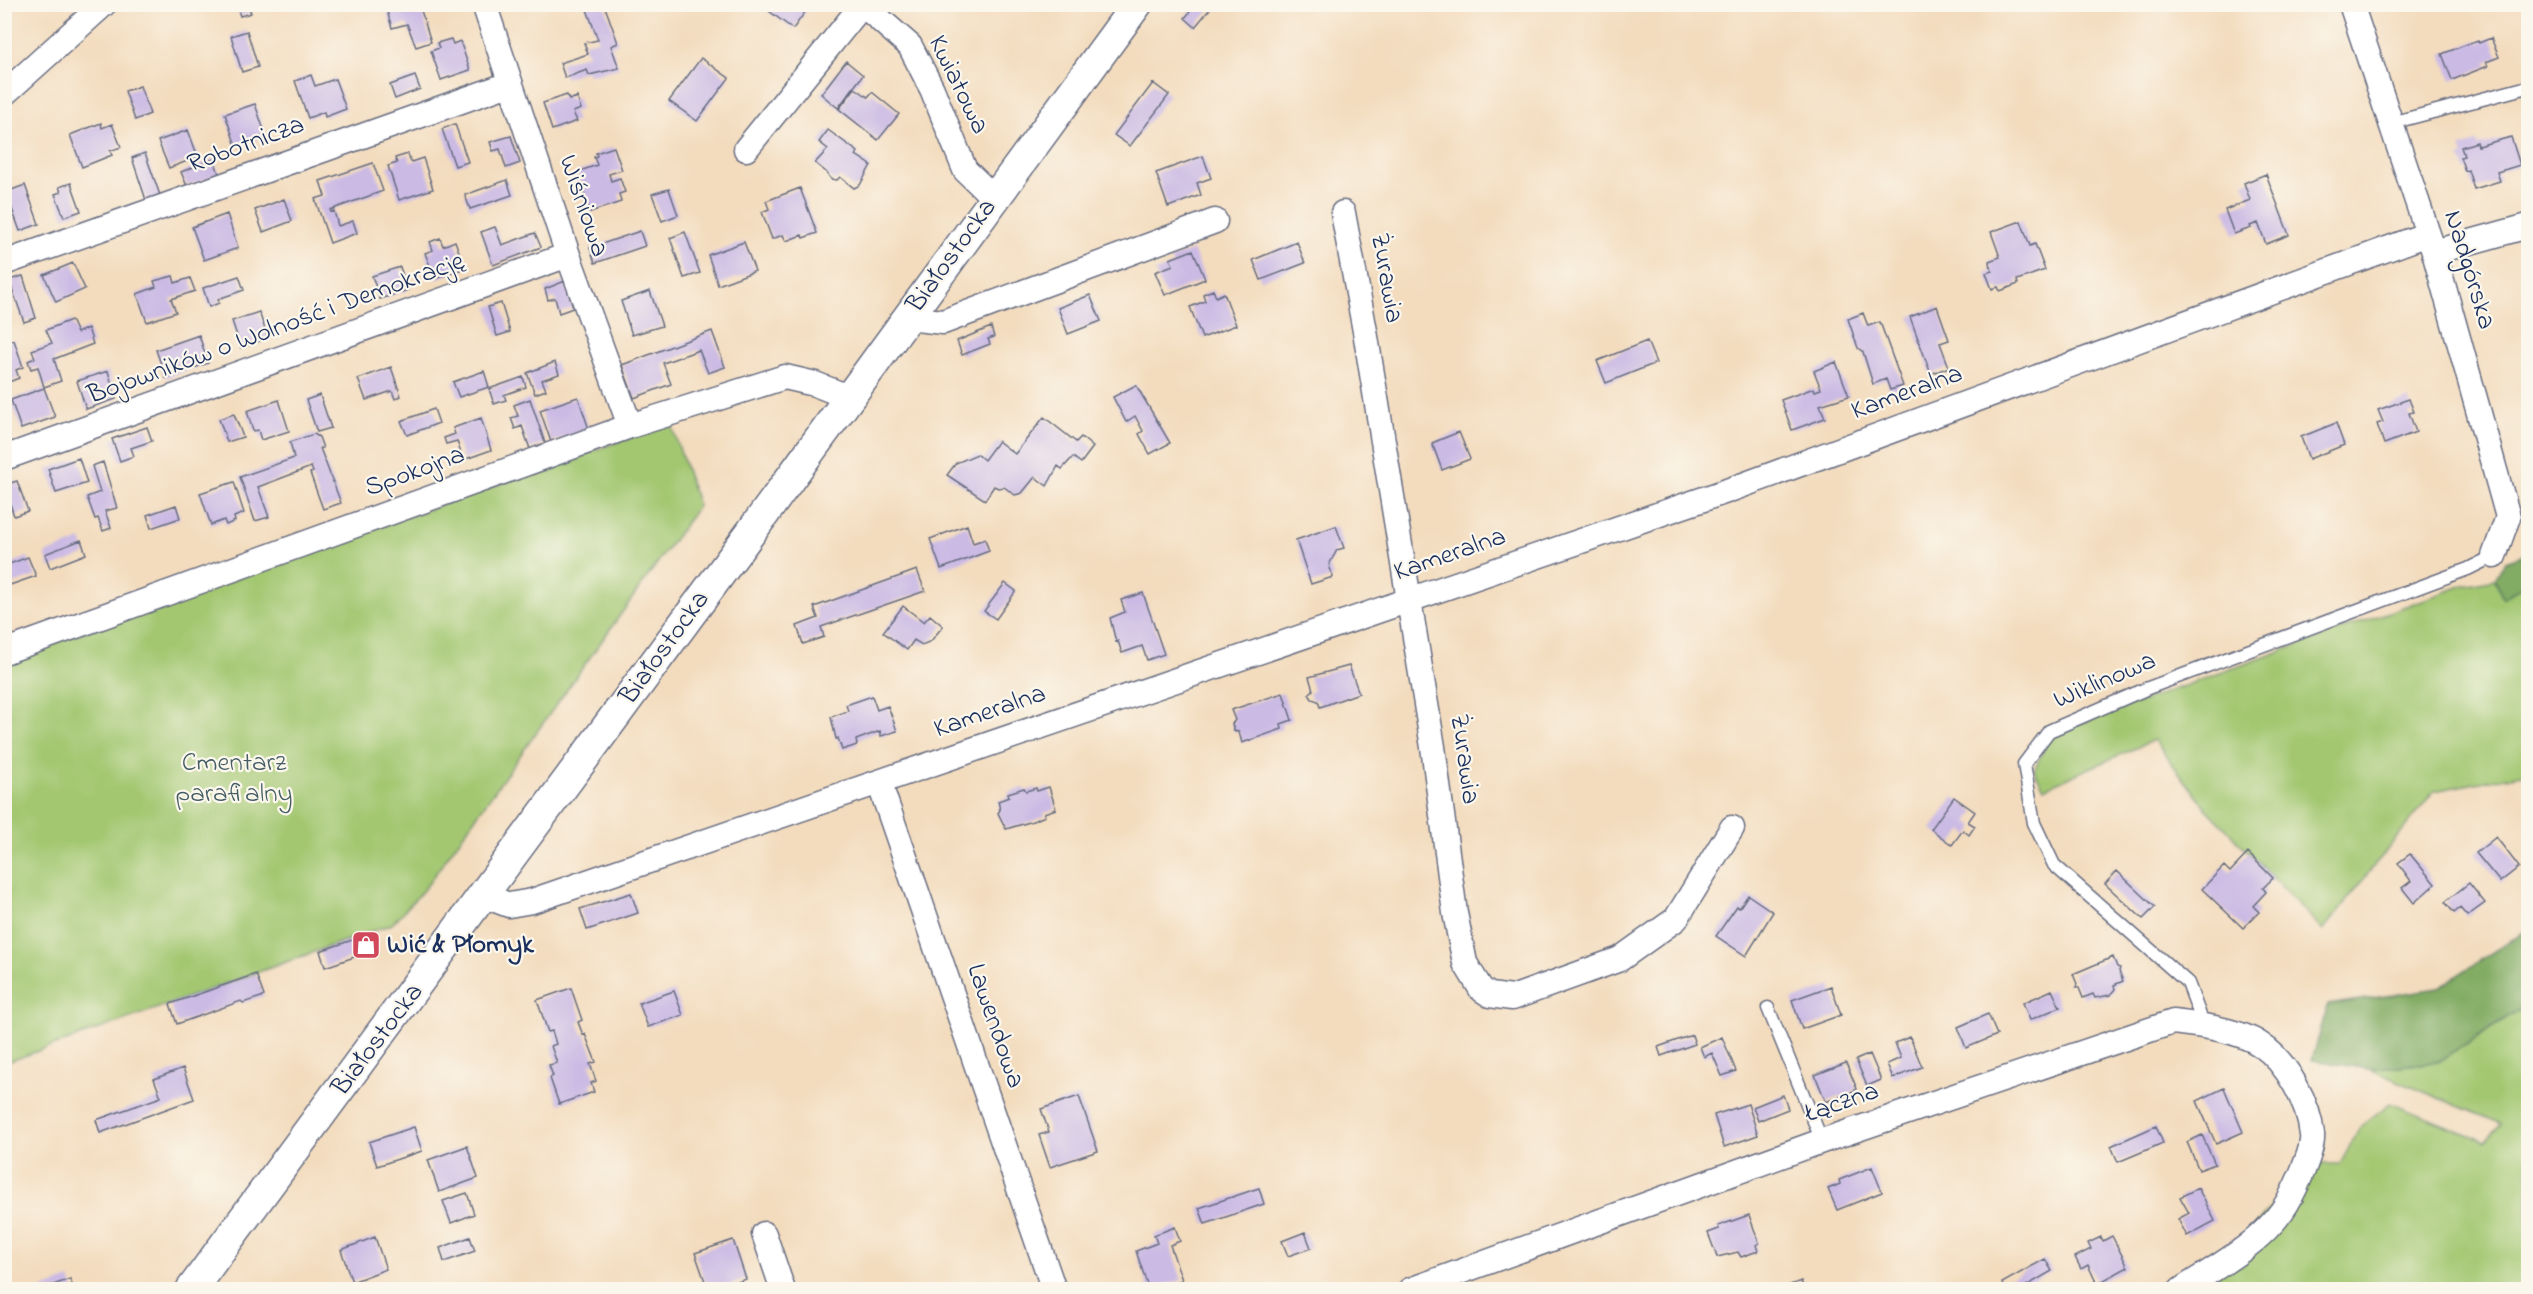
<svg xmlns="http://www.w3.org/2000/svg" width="2533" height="1294" viewBox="0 0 2533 1294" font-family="'Indie Flower',sans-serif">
	<rect width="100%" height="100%" fill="#fbf7ec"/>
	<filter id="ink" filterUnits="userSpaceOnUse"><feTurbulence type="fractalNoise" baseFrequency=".0167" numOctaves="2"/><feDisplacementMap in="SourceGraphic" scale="12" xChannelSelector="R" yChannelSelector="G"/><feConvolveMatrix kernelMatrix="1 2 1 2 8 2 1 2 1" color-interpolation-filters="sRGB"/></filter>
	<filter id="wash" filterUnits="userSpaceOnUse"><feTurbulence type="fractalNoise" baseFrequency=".008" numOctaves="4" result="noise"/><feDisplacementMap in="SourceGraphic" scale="24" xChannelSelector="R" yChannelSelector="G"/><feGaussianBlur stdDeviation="1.35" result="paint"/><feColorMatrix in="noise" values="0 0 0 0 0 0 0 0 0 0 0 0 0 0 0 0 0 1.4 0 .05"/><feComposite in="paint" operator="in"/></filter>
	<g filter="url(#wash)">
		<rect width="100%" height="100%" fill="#f3dcbe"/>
		<path fill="#a3c771" stroke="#5f7b68" stroke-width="1.5" d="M 671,423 L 698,506 L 426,887 L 392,924 L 5,1063 L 5,660 Z
			M 2495,579 L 2503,598 L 2528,583 L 2528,773 L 2434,791 L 2323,930 L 2206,808 L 2154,740 L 2044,788 L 2034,770 L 2048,740 L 2076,725 L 2464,585 Z
			M 2528,1004 L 2528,1289 L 2197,1290 L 2310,1164 L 2340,1164 L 2361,1126 L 2390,1103 L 2485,1141 L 2501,1124 L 2369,1069 L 2438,1062 Z"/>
		<path fill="#82ac63" stroke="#4e6e60" stroke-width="1.5" d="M 2528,553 L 2528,583 L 2503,598 L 2495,579 L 2505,561 Z
			M 2528,929 L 2528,1004 L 2438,1062 L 2369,1069 L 2312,1060 L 2328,1005 L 2438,988 Z"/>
		<g id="blocks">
			<path fill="#cbbae4" d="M 236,4 L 248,4 L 251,13 L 240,16 Z
				M 385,4 L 419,4 L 431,42 L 416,47 L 407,24 L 392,28 Z
				M 585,4 L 604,4 L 618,43 L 611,46 L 619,68 L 589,75 L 587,70 L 565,78 L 560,63 L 588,54 L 584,43 L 598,40 Z
				M 768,4 L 803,4 L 808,8 L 793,29 L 765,8 Z
				M 1196,4 L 1214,4 L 1195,27 L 1185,18 Z
				M 247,31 L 258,67 L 242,72 L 231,36 Z
				M 2491,38 L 2499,57 L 2486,62 L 2488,66 L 2452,80 L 2442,54 L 2478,40 L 2479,43 Z
				M 451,39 L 453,44 L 460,41 L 470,70 L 441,80 L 431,51 L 439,48 L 437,43 Z
				M 701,58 L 729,78 L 697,121 L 669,101 Z
				M 846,61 L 863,75 L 838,108 L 821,94 Z
				M 311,75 L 315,86 L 335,79 L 346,109 L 325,117 L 324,112 L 308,118 L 295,81 Z
				M 415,76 L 420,89 L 395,99 L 390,85 Z
				M 1153,83 L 1169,95 L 1130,146 L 1114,135 Z
				M 140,86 L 150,114 L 135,120 L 125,91 Z
				M 855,88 L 868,97 L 872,92 L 899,114 L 878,140 L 839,109 Z
				M 567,95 L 569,100 L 577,97 L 581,109 L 573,112 L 577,121 L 552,130 L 543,103 Z
				M 255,104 L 266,136 L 236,146 L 225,114 Z
				M 101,123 L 102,128 L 112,124 L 121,147 L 110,151 L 112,155 L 82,167 L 70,135 Z
				M 455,124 L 468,162 L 455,166 L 442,129 Z
				M 188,130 L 198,157 L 169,168 L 158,141 Z
				M 828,130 L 858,152 L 856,155 L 871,165 L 860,185 L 854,188 L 840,177 L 837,180 L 831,179 L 826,172 L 815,163 L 828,149 L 819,142 Z
				M 511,136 L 520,163 L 506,168 L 500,149 L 493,151 L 490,142 Z
				M 2511,137 L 2520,165 L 2497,172 L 2500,181 L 2474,189 L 2468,170 L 2465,171 L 2460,157 L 2464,156 L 2461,147 L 2477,142 L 2478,146 Z
				M 614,147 L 622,170 L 609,174 L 611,181 L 620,178 L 625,192 L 619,194 L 621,202 L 590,212 L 577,172 L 597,165 L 594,157 L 597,156 L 596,153 Z
				M 145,153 L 161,198 L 147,203 L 132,158 Z
				M 408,154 L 411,162 L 423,158 L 433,189 L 399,200 L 388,166 L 397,163 L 395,158 Z
				M 1203,156 L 1211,178 L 1197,183 L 1201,195 L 1168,207 L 1156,173 Z
				M 214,159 L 219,174 L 187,186 L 181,172 Z
				M 373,163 L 383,191 L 330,210 L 331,212 L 334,211 L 338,226 L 353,221 L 357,233 L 330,243 L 315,199 L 325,196 L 320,181 Z
				M 2266,174 L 2289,235 L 2266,244 L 2258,223 L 2250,226 L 2251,228 L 2234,234 L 2225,210 L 2250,200 L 2244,183 Z
				M 507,180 L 512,195 L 470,209 L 465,195 Z
				M 71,183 L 81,211 L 64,217 L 55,194 L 61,192 L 59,187 Z
				M 25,185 L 39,224 L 20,231 L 6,192 Z
				M 800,188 L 817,233 L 803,238 L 802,235 L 786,241 L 783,235 L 772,239 L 762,212 L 769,209 L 766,201 Z
				M 669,189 L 678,215 L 662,221 L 652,194 Z
				M 284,199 L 292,221 L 263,232 L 255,210 Z
				M 227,214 L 238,248 L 204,260 L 192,227 Z
				M 2021,221 L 2030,246 L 2035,244 L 2045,270 L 2017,280 L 2018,284 L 2000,291 L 1998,287 L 1992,289 L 1986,273 L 1992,271 L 1989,261 L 2000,257 L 1991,232 Z
				M 495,227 L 502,245 L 535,233 L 541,247 L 493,265 L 481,232 Z
				M 640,231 L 645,246 L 595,263 L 590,248 Z
				M 685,232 L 700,273 L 684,278 L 670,238 Z
				M 440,238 L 443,246 L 455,241 L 465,268 L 435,279 L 425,253 L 433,250 L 430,242 Z
				M 744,242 L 755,271 L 718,285 L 708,255 Z
				M 1297,242 L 1305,263 L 1261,280 L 1253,260 Z
				M 1193,250 L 1205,279 L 1165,295 L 1155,272 L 1173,265 L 1170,259 Z
				M 73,263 L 85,289 L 56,302 L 44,275 Z
				M 400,267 L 408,290 L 380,299 L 372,276 Z
				M 23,276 L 36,318 L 24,322 L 9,280 Z
				M 173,276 L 175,283 L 190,278 L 195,291 L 171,299 L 176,312 L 147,322 L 137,294 L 156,287 L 154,281 Z
				M 239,276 L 244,290 L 218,299 L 219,303 L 209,307 L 203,288 Z
				M 565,281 L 573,308 L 559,313 L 555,298 L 548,300 L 545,289 Z
				M 1213,290 L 1216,297 L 1224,293 L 1236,325 L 1202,338 L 1190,307 L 1205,301 L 1203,294 Z
				M 650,291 L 662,326 L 632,335 L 621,301 Z
				M 1090,295 L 1101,321 L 1068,334 L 1058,308 Z
				M 501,303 L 510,332 L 497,336 L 488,307 Z
				M 1937,306 L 1949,340 L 1940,343 L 1949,367 L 1931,374 L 1910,317 Z
				M 259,312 L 268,338 L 241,348 L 232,321 Z
				M 1863,313 L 1868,326 L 1880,322 L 1903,386 L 1890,390 L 1886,379 L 1873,384 L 1863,352 L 1858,348 L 1848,319 Z
				M 71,320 L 77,333 L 88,328 L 93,344 L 54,359 L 61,381 L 44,387 L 38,367 L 31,369 L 28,361 L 35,358 L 32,350 L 52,343 L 46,330 Z
				M 991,327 L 994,337 L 988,339 L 990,344 L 962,355 L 957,341 Z
				M 712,331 L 725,367 L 708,373 L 699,350 L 663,363 L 671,384 L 634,398 L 622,365 Z
				M 199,335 L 208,363 L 166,378 L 156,350 Z
				M 14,340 L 23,367 L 16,370 L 19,378 L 9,382 L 6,373 L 4,374 L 4,343 Z
				M 1647,341 L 1656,363 L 1606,383 L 1597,361 Z
				M 555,362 L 559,374 L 542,380 L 546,390 L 535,394 L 527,373 Z
				M 1836,362 L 1849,396 L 1820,405 L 1825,418 L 1792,430 L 1781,400 L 1814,388 L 1815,391 L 1821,389 L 1814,371 Z
				M 391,367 L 401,396 L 395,399 L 392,391 L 366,400 L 358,379 Z
				M 108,371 L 116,399 L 86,409 L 77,381 Z
				M 484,371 L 489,387 L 459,397 L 453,382 Z
				M 523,377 L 526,387 L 504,395 L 506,400 L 494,404 L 489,389 Z
				M 1136,385 L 1170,443 L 1150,454 L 1139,434 L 1143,431 L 1135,416 L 1126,422 L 1113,397 Z
				M 44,388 L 55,417 L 21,429 L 11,400 Z
				M 320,395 L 331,428 L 317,432 L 306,400 Z
				M 578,397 L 589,429 L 551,442 L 540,410 Z
				M 530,399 L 545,443 L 530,449 L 522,426 L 515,429 L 511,418 L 518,416 L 514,405 Z
				M 2409,399 L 2414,412 L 2409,413 L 2416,432 L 2384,444 L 2377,424 L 2383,422 L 2378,410 Z
				M 279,400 L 289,431 L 261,440 L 258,430 L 253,431 L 247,411 Z
				M 434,409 L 439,423 L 407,435 L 401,421 Z
				M 234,414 L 243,437 L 227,442 L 219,419 Z
				M 1044,417 L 1076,442 L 1081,437 L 1093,447 L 1081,463 L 1073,457 L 1062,469 L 1058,466 L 1047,486 L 1035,477 L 1022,493 L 1015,495 L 1004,487 L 998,488 L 994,486 L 985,500 L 947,475 L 956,463 L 977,454 L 984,460 L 998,441 L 1015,454 Z
				M 481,418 L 491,450 L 463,460 L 457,441 L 446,444 L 444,438 L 455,434 L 453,428 Z
				M 2336,423 L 2344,445 L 2309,459 L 2301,437 Z
				M 147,427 L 152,441 L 131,448 L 134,456 L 120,461 L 112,439 Z
				M 1459,432 L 1470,459 L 1442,470 L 1432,443 Z
				M 314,434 L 319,437 L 323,448 L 320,448 L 341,503 L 323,509 L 310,473 L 313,472 L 311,467 L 258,487 L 269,517 L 255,521 L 240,477 L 294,458 L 290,442 Z
				M 79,458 L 87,483 L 56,493 L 48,469 Z
				M 103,462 L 117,508 L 105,511 L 111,528 L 103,531 L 98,518 L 95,519 L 87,497 L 100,492 L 92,466 Z
				M 17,481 L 28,511 L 14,516 L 4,485 Z
				M 234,482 L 244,513 L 234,517 L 235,521 L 226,525 L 224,520 L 211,525 L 200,493 Z
				M 176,505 L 180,518 L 151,528 L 147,515 Z
				M 967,525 L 973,543 L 985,539 L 989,551 L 941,569 L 930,539 Z
				M 1336,526 L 1344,548 L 1337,550 L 1329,565 L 1333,577 L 1311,584 L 1296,540 Z
				M 81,540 L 86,554 L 50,568 L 45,554 Z
				M 28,557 L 36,576 L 10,585 L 6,577 L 4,577 L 4,566 Z
				M 917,570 L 925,591 L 821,627 L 824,637 L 803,644 L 797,626 L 818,618 L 814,607 Z
				M 1005,583 L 1016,591 L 996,619 L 984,611 Z
				M 4,589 L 11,604 L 4,606 Z
				M 1143,593 L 1164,654 L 1147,660 L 1142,646 L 1122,653 L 1118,641 L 1116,642 L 1110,618 L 1125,612 L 1121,600 Z
				M 903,606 L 924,622 L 930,615 L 943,626 L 931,641 L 922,645 L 914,640 L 907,650 L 883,632 Z
				M 1349,666 L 1359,693 L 1320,707 L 1318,701 L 1312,699 L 1309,694 L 1313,690 L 1309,677 Z
				M 1283,693 L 1292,720 L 1281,724 L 1282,729 L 1242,743 L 1239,732 L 1234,731 L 1232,724 L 1235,720 L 1231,710 Z
				M 872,696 L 877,710 L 888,706 L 897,731 L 881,736 L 880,731 L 856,740 L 857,745 L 842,750 L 838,738 L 836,739 L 831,717 L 848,711 L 846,705 Z
				M 1049,787 L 1056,809 L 1044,813 L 1045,816 L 1033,821 L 1006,829 L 998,813 L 1000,810 L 998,801 L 1009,797 L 1008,793 L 1024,788 L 1026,791 L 1036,788 L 1037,791 Z
				M 1954,797 L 1975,812 L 1968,822 L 1975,826 L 1969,835 L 1963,830 L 1952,845 L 1931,829 Z
				M 2496,837 L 2519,867 L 2500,882 L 2476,853 Z
				M 2248,853 L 2273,878 L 2263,888 L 2266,892 L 2253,906 L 2259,912 L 2243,928 L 2202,889 L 2224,866 L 2230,872 Z
				M 2410,854 L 2435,884 L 2414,903 L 2402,888 L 2411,881 L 2398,863 Z
				M 2117,871 L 2155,907 L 2143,919 L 2105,884 Z
				M 2469,883 L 2485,903 L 2467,916 L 2460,908 L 2454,913 L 2445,902 Z
				M 631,893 L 638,913 L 587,930 L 580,909 Z
				M 1748,895 L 1773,912 L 1746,956 L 1716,936 L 1737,906 L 1739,908 Z
				M 373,933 L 378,949 L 325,967 L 320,951 Z
				M 2113,957 L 2117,967 L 2120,968 L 2119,971 L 2123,981 L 2114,985 L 2115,989 L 2110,995 L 2095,998 L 2093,994 L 2083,998 L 2079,988 L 2076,987 L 2077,984 L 2073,974 Z
				M 256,974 L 264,996 L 243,1003 L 241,1001 L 177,1024 L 170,1004 Z
				M 1831,986 L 1841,1015 L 1802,1029 L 1792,1000 Z
				M 571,988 L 582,1020 L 578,1022 L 583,1035 L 585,1034 L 596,1062 L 590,1064 L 596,1081 L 591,1083 L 594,1092 L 559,1104 L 550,1078 L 553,1076 L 549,1065 L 557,1063 L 551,1046 L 556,1044 L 552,1031 L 548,1032 L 537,1000 Z
				M 2052,990 L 2060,1007 L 2030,1020 L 2023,1003 Z
				M 674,991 L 683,1015 L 648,1027 L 639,1003 Z
				M 1988,1014 L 1997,1035 L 1966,1048 L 1958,1027 Z
				M 1692,1035 L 1695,1044 L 1661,1056 L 1658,1047 Z
				M 1722,1037 L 1736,1071 L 1722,1076 L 1712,1053 L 1704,1057 L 1700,1047 Z
				M 1910,1037 L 1922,1067 L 1893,1078 L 1887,1064 L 1901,1058 L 1895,1043 Z
				M 1870,1054 L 1881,1080 L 1867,1086 L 1856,1060 Z
				M 1846,1063 L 1857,1089 L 1851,1092 L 1853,1096 L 1841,1101 L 1840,1096 L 1826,1102 L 1815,1075 Z
				M 183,1068 L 194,1099 L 100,1133 L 96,1120 L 161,1097 L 154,1079 Z
				M 2224,1088 L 2243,1132 L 2216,1144 L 2197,1101 Z
				M 1783,1095 L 1788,1109 L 1758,1121 L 1753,1107 Z
				M 1079,1096 L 1098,1151 L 1050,1167 L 1039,1135 L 1049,1132 L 1041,1109 Z
				M 1748,1104 L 1758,1135 L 1724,1147 L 1714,1115 Z
				M 2156,1126 L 2163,1143 L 2118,1162 L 2111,1146 Z
				M 414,1127 L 422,1151 L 377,1166 L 369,1142 Z
				M 2202,1135 L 2215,1164 L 2199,1170 L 2187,1142 Z
				M 467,1146 L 478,1178 L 439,1192 L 428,1160 Z
				M 1872,1167 L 1882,1192 L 1837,1210 L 1828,1189 L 1840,1184 L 1839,1180 Z
				M 1259,1188 L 1264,1204 L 1205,1224 L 1199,1208 Z
				M 2198,1188 L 2215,1221 L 2187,1236 L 2178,1219 L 2189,1213 L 2180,1197 Z
				M 467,1193 L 474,1214 L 451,1223 L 443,1201 Z
				M 1749,1215 L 1759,1243 L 1756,1245 L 1758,1251 L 1741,1257 L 1738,1252 L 1717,1257 L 1708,1233 L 1719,1229 L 1718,1226 Z
				M 1175,1227 L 1180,1241 L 1170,1245 L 1182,1280 L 1149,1290 L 1136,1251 L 1157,1243 L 1154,1235 Z
				M 1305,1232 L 1311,1248 L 1288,1256 L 1282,1241 Z
				M 2112,1236 L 2128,1267 L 2097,1284 L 2088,1265 L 2081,1269 L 2075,1257 L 2091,1249 L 2088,1243 L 2101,1237 L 2103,1241 Z
				M 375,1237 L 386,1269 L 352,1282 L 341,1250 Z
				M 470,1237 L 475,1251 L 444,1262 L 440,1248 Z
				M 733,1240 L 746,1279 L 716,1290 L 708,1290 L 695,1253 Z
				M 2045,1259 L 2052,1271 L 2026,1286 L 2028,1290 L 2005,1290 L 2002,1283 Z
				M 70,1279 L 74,1290 L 42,1290 L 42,1289 Z
				M 1801,1281 L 1804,1290 L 1779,1290 L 1779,1289 Z"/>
		</g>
	</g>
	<g filter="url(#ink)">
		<use href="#blocks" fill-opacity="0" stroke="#676c80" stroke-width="1.5"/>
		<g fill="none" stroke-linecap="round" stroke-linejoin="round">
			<g stroke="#676c80" stroke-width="15">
				<path id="service" d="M 2391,123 L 2528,87
					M 1768,1008 L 1822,1141
					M 2204,1026 L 2188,983 L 2054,865 L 2034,823 L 2024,764 L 2049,731 L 2148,688 L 2468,569 L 2494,556"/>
			</g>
			<g stroke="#676c80" stroke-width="27">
				<path id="minor" d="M 484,4 L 568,255 L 630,426
					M 862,4 L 910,46 L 932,89 L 965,170 L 994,198
					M 2351,4 L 2434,252 L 2508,517 L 2494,556
					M 4,94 L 104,4
					M 746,149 L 863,4
					M 1343,213 L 1365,331 L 1433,747 L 1455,913 L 1465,963 L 1481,989 L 1490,995 L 1512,998 L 1620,959 L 1676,919 L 1732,828
					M 2434,252 L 2528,226
					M 4,263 L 509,84
					M 907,318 L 943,322 L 1215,221
					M 4,458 L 568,255
					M 4,652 L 630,426 L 785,377 L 815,384 L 848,397
					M 879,782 L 1054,1290
					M 485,896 L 509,905 L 532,901 L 1724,492 L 2428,234
					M 764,1234 L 783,1290
					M 1410,1290 L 1822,1141 L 2173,1022 C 2199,1025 2240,1030 2261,1045 C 2287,1062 2309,1104 2312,1135 C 2314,1151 2292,1197 2282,1211 C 2257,1246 2216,1267 2181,1290"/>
			</g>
			<g stroke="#676c80" stroke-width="33">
				<path id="tertiary" d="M 191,1290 C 510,863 823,434 1137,4"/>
			</g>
			<use href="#service" stroke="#fff" stroke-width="12"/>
			<use href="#minor" stroke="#fff" stroke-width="24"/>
			<use href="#tertiary" stroke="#fff" stroke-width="30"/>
		</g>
	</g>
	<defs>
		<g id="shop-square" transform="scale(1.5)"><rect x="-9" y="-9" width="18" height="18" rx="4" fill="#d1495b" stroke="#fbf7ec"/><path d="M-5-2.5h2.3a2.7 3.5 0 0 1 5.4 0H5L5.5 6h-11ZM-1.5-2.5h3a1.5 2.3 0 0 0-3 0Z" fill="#fff"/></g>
	</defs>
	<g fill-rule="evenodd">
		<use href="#shop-square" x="366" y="945"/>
	</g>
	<g text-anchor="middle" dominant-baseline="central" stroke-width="4.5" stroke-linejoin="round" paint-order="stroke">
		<g font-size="27" fill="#1b2f5e" stroke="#fbf7ec">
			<text transform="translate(958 85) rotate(64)">Kwiatowa</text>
			<text transform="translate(246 145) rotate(-20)">Robotnicza</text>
			<text transform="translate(583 206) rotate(71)">Wiśniowa</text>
			<text transform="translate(952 256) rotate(-54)">Białostocka</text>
			<text transform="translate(2469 270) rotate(73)">Nadgórska</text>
			<text transform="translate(1386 278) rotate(80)">Żurawia</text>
			<text transform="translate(276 329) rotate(-20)">Bojowników o Wolność i Demokrację</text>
			<text transform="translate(1907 393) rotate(-20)">Kameralna</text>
			<text transform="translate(415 472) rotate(-20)">Spokojna</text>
			<text transform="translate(1450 555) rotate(-19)">Kameralna</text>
			<text transform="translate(665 648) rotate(-54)">Białostocka</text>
			<text transform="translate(2105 681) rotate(-23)">Wiklinowa</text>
			<text transform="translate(990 712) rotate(-19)">Kameralna</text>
			<text transform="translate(1464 759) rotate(82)">Żurawia</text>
			<text transform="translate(995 1026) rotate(71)">Lawendowa</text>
			<text transform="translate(378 1040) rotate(-53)">Białostocka</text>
			<text transform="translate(1842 1103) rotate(-19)">Łączna</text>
		</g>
		<g font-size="27" fill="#445d64" stroke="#fbf7ec">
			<text x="234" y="763">Cmentarz<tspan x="234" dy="31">parafialny</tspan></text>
		</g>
		<g font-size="27" font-weight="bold" fill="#1b2f5e" stroke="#fbf7ec" text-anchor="start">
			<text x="387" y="945">Wić &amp; Płomyk</text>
		</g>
	</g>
	<rect width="2533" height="1294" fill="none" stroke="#fbf7ec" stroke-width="24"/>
</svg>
